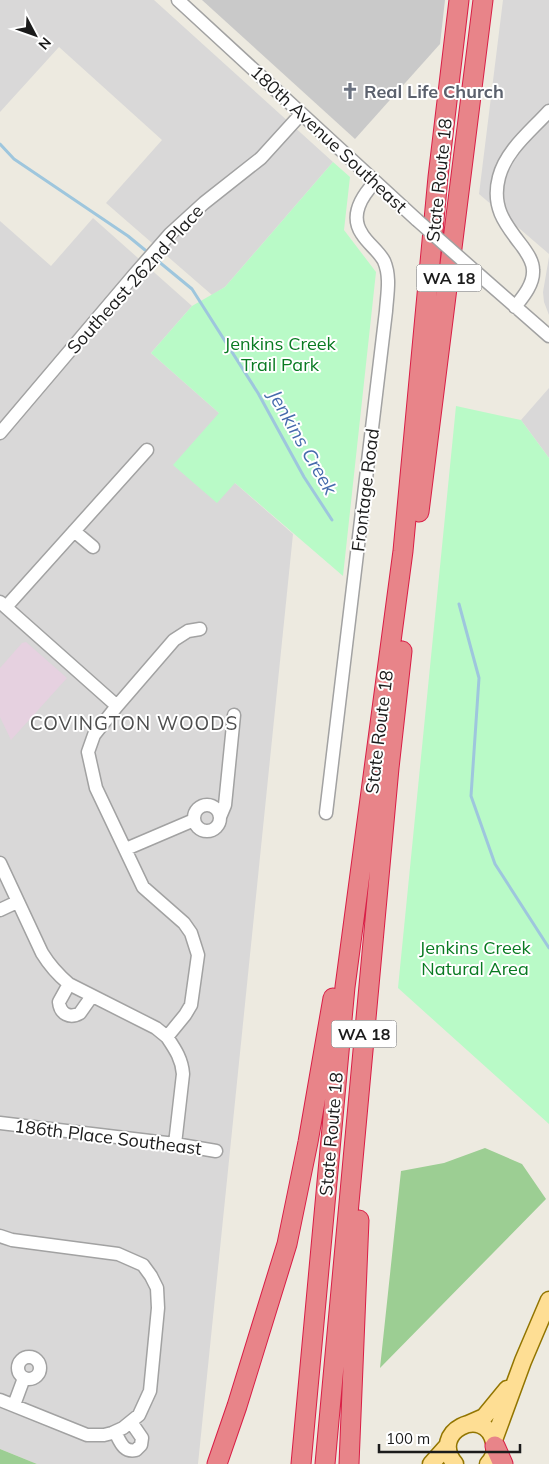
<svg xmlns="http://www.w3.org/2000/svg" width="549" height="1464" viewBox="0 0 549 1464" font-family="Mulish,sans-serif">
	<rect width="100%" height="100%" fill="#edeae0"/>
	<path fill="#d9d8d8" d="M 0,0 L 154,0 L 333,162 L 225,287 L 212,295 L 106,203 L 162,140 L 59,47 L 0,112 Z
		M 503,0 L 549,0 L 549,254 L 479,194 Z
		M 93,218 L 192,306 L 151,353 L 219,413 L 235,483 L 293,534 L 198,1464 L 37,1464 L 0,1449 L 0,221 L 51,266 Z
		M 549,257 L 549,315 L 544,302 L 543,292 Z
		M 549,388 L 549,458 L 521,420 Z"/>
	<path fill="#e6d1e0" d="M 26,642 L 67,678 L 11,740 L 0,717 L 0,668 L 22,643 Z"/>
	<path fill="#c9c9c9" d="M 202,0 L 445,0 L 440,44 L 355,139 Z"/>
	<path fill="#9cce93" d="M 485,1148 L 522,1164 L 546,1199 L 380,1368 L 401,1171 L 444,1163 Z
		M 0,1449 L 37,1464 L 0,1464 Z"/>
	<path fill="#b9fac7" d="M 333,162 L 350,177 L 344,230 L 376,272 L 343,576 L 235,483 L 217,503 L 173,465 L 219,413 L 151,353 L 192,306 L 225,287 Z
		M 456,406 L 521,420 L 549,458 L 549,1124 L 398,988 Z"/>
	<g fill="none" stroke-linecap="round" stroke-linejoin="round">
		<path stroke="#9ec6dd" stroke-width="3" d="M 0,144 L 14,159 L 128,236 L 145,250
			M 158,261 L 192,289 L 258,393 L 304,477 L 332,520
			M 459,604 L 479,678 L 471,796 L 495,864 L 549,948"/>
		<g stroke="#a2a2a2" stroke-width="15">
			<path id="minor" d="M 178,0 L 417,220
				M 477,273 L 549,336
				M 515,307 C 523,297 534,284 533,270 C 533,261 527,253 522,246 C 505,224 491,207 499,177 C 506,150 531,131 549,111
				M 0,433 L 134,275 L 170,234 L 204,203 L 261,158 L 301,114
				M 74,531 L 93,547
				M 0,602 L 117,706
				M 6,607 L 147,450
				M194 818a13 13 0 1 1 26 0a13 13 0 1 1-26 0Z
				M 326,813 L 386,311 C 387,295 391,277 384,261 C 378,250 368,244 362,234 C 349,215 362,196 375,182
				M 220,817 L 225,805 L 234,715
				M 126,849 L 194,820
				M 0,863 L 42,953 C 50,966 57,974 69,984 L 156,1028 L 167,1037
				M 0,910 L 17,902
				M 69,984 L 59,1002 C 60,1014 70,1019 80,1013 L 92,996
				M 0,1123 L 175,1144 L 216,1151
				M 175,1144 L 183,1074 C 182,1059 175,1049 167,1037 L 185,1015 L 191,1005 L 198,955 L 191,933 L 184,923 L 143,887 L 96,788 L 88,752 L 94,735 L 117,706 L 174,640 L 188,631 L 200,629
				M 0,1236 L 12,1240 L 118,1254 L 143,1265 L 151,1276 L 157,1288 L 158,1308 L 150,1391 L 139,1415 L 123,1428 L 112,1433 L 104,1435 L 87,1435 L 0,1400
				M18 1368a11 11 0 1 1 22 0a11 11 0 1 1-22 0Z
				M 14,1405 L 24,1378
				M 115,1432 C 120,1441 123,1453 136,1450 L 141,1445 L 142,1438 L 131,1422"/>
		</g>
		<g stroke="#927500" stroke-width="19">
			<path id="major" d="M 468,1424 L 484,1417 L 507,1389
				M 494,1440 L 523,1361 L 549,1300
				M 431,1464 L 448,1445
				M 455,1464 C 428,1432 485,1404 494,1442 C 496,1450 494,1458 488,1464"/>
		</g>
		<g stroke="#d91e46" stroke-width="21">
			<path id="highway" d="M 419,512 L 483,0
				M 495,1446 L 503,1464
				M 217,1464 L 237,1406 L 287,1244 L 308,1142 L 333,998
				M 301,1464 L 345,987 L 403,551 L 438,177 L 459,0
				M 325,1464 L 389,768 L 402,651
				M 349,1464 L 359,1220"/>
		</g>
		<use href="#minor" stroke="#fff" stroke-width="12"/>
		<use href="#major" stroke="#fede94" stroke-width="16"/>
		<use href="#highway" stroke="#e88489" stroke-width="19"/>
		<g stroke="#a2a2a2" stroke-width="15" stroke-linecap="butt">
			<path id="minor-bridge" d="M 417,220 L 477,273"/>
		</g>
		<use href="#minor-bridge" stroke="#fff" stroke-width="12"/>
	</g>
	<defs>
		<g id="church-bare" transform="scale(1.35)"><path d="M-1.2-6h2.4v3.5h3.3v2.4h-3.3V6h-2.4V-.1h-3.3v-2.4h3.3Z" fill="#6b7280" stroke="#fff" stroke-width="2.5" paint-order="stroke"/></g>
	</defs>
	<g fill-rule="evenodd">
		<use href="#church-bare" x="350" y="91"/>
	</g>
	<g text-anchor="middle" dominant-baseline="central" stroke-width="4" stroke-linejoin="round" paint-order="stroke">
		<g fill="#fff" stroke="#5f5f5f" stroke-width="1">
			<rect x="416.5" y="264.5" width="65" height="27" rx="4"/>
			<rect x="331.5" y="1020.5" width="65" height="27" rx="4"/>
		</g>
		<g font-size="16" font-weight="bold" fill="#1b1b1b">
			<text x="449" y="278">WA 18</text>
			<text x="364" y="1034">WA 18</text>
		</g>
		<g font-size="18" font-weight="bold" fill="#5b616d" stroke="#fff" text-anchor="start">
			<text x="364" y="91">Real Life Church</text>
		</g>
		<g font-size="18" fill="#1b1b1b" stroke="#fff">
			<text transform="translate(329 139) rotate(43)">180th Avenue Southeast</text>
			<text transform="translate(439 180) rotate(-84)">State Route 18</text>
			<text transform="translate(135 279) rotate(-48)">Southeast 262nd Place</text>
			<text transform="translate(365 490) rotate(-83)">Frontage Road</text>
			<text transform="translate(379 732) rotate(-83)">State Route 18</text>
			<text transform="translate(331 1134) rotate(-85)">State Route 18</text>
			<text transform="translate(108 1137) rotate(7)">186th Place Southeast</text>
		</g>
		<g font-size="18" fill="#087a21" stroke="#fff">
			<text x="280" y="343">Jenkins Creek<tspan x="280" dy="21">Trail Park</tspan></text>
			<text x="475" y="947">Jenkins Creek<tspan x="475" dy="21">Natural Area</tspan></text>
		</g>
		<g font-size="19" font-style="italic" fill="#466bac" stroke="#fff">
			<text transform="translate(303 442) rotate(60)">Jenkins Creek</text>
		</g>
		<g font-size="19" letter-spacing="1" fill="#4e4e4e" stroke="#fff">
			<text x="134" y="723">COVINGTON WOODS</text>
		</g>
	</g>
	<g transform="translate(35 35) rotate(131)" stroke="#ffffff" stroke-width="4" paint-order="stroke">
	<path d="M0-4L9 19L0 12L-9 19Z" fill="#1b1b1b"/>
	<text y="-8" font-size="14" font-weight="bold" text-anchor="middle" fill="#1b1b1b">N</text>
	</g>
	<path d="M379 1444v8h141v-8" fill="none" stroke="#1b1b1b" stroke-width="2.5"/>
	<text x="386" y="1444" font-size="15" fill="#1b1b1b" stroke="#ffffff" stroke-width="4" paint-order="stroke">100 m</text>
</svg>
